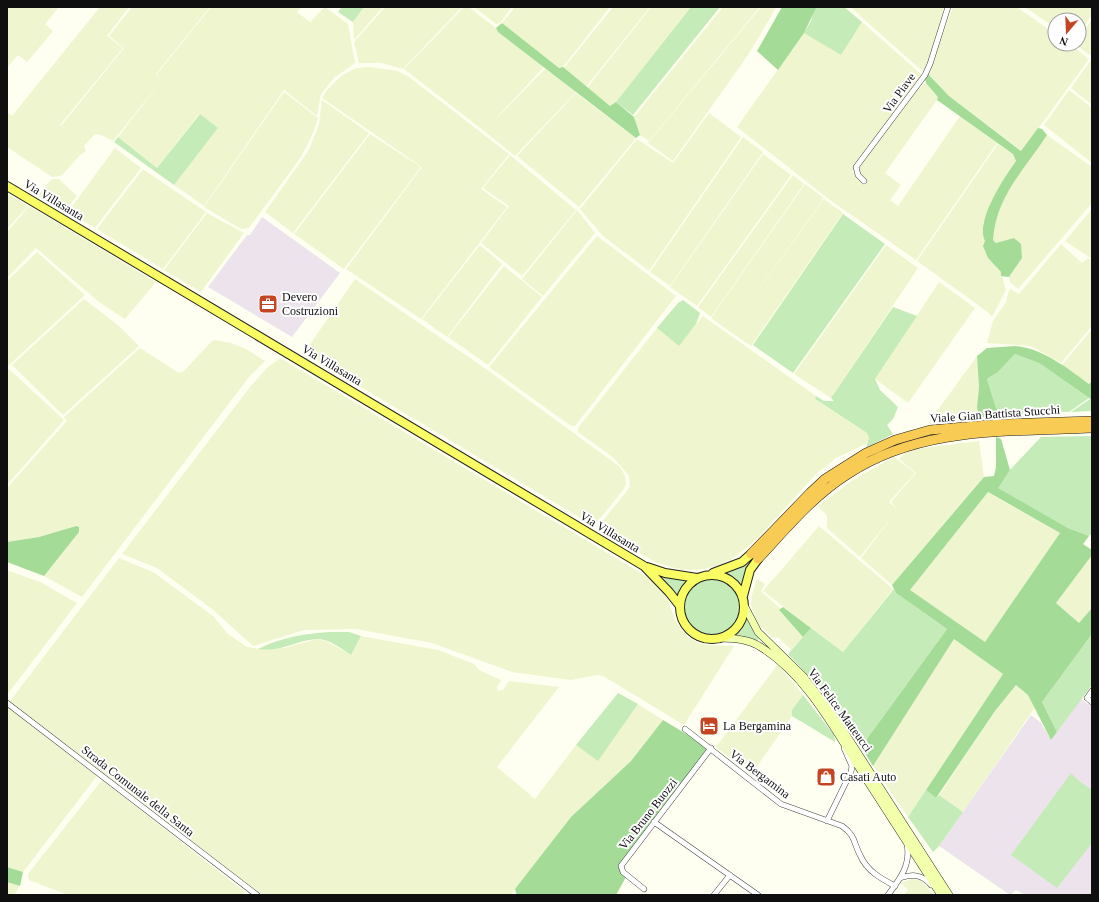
<svg xmlns="http://www.w3.org/2000/svg" width="1099" height="902" viewBox="0 0 1099 902" font-family="'Times New Roman',serif">
	<rect width="100%" height="100%" fill="#fefff0"/>
	<path fill="#ede3ec" d="M 262,217 L 340,273 L 292,337 L 208,287 L 247,235 L 250,235 Z
		M 1092,698 L 1092,895 L 1025,895 L 1016,890 L 1010,895 L 939,846 L 1031,715 L 1041,723 L 1051,740 L 1081,699 L 1088,704 Z"/>
	<path fill="#eff6cf" d="M 7,7 L 59,7 L 45,24 L 53,31 L 27,62 L 18,55 L 7,68 Z
		M 100,7 L 129,7 L 107,36 L 123,48 L 60,125 L 61,126 L 124,48 L 109,36 L 132,7 L 210,7 L 155,75 L 162,80 L 113,141 L 101,135 L 95,134 L 84,146 L 86,151 L 80,155 L 64,173 L 60,176 L 52,177 L 7,147 L 7,112 L 12,116 Z
		M 211,7 L 301,7 L 297,12 L 310,22 L 325,7 L 348,24 L 355,63 L 334,78 L 321,94 L 317,116 L 284,90 L 204,206 L 174,185 L 218,128 L 199,114 L 157,168 L 118,137 L 162,80 L 156,75 Z
		M 364,7 L 383,7 L 354,40 L 353,22 Z
		M 385,7 L 462,7 L 403,69 L 381,63 L 359,63 L 354,42 Z
		M 464,7 L 469,7 L 496,28 L 498,32 L 544,67 L 484,131 L 404,69 Z
		M 474,7 L 512,7 L 500,23 L 496,24 Z
		M 515,7 L 610,7 L 563,67 L 559,68 L 502,23 Z
		M 613,7 L 650,7 L 586,87 L 563,69 Z
		M 651,7 L 691,7 L 616,102 L 610,106 L 587,88 Z
		M 723,7 L 760,7 L 649,141 L 640,135 L 634,117 Z
		M 761,7 L 776,8 L 748,55 L 673,161 L 648,143 Z
		M 850,7 L 944,7 L 928,62 L 924,70 L 920,69 Z
		M 953,7 L 1017,7 L 1055,34 L 1055,44 L 1069,44 L 1089,59 L 1022,151 L 949,96 L 928,74 Z
		M 1025,7 L 1092,7 L 1092,15 L 1079,34 L 1079,20 L 1055,20 L 1055,28 Z
		M 1092,19 L 1092,55 L 1088,54 L 1075,44 L 1079,44 L 1079,38 Z
		M 862,22 L 922,75 L 860,158 L 852,172 L 861,180 L 863,177 L 858,171 L 859,166 L 917,89 L 926,83 L 939,97 L 885,173 L 901,185 L 890,200 L 898,206 L 960,116 L 997,143 L 916,260 L 830,200 L 737,127 L 804,33 L 841,54 Z
		M 1091,60 L 1092,60 L 1092,105 L 1071,88 Z
		M 370,67 L 398,71 L 409,77 L 509,154 L 481,189 L 507,207 L 421,319 L 346,269 L 422,167 L 322,98 L 327,90 L 341,76 L 356,68 Z
		M 546,68 L 576,92 L 515,156 L 484,131 Z
		M 1069,90 L 1092,108 L 1092,163 L 1044,125 Z
		M 284,92 L 318,118 L 314,131 L 301,157 L 249,228 L 241,229 L 204,207 Z
		M 576,93 L 636,138 L 579,207 L 517,156 Z
		M 322,100 L 369,133 L 293,233 L 265,212 L 309,150 L 319,124 Z
		M 709,113 L 741,137 L 649,271 L 603,236 L 580,209 L 637,139 L 673,163 Z
		M 370,134 L 421,167 L 344,269 L 294,234 Z
		M 1047,135 L 1092,167 L 1092,203 L 1018,289 L 1010,282 L 1009,277 L 1022,258 L 1003,242 L 996,243 L 993,240 L 993,230 L 1004,198 L 1026,162 Z
		M 743,137 L 763,152 L 670,286 L 650,272 Z
		M 998,144 L 1013,154 L 1016,161 L 997,191 L 983,223 L 988,258 L 1001,272 L 1006,290 L 992,317 L 989,313 L 917,261 Z
		M 115,148 L 141,168 L 95,228 L 68,212 Z
		M 763,154 L 791,175 L 697,306 L 670,287 Z
		M 510,155 L 576,210 L 522,276 L 481,243 L 509,206 L 483,188 Z
		M 143,169 L 206,212 L 163,269 L 97,229 Z
		M 793,175 L 804,184 L 711,317 L 698,307 Z
		M 52,179 L 59,179 L 77,196 L 64,211 L 38,195 Z
		M 805,184 L 824,198 L 729,331 L 711,318 Z
		M 7,193 L 28,206 L 7,229 Z
		M 824,199 L 843,213 L 751,346 L 729,331 Z
		M 29,206 L 156,282 L 125,319 L 99,302 L 36,248 L 7,278 L 7,232 Z
		M 1092,209 L 1092,259 L 1065,241 Z
		M 577,210 L 595,233 L 543,296 L 522,279 Z
		M 207,213 L 244,233 L 201,292 L 164,270 Z
		M 597,236 L 676,296 L 575,426 L 571,426 L 489,367 Z
		M 1061,244 L 1082,263 L 1088,258 L 1092,261 L 1092,326 L 1061,363 L 1031,346 L 987,343 L 993,321 L 1006,302 L 1009,290 L 1010,289 L 1019,294 Z
		M 480,245 L 502,264 L 447,337 L 422,319 Z
		M 886,245 L 918,268 L 831,398 L 794,374 Z
		M 37,252 L 85,295 L 7,367 L 7,281 Z
		M 504,266 L 542,297 L 488,365 L 448,337 Z
		M 355,279 L 486,369 L 620,467 L 625,476 L 626,484 L 623,490 L 594,526 L 304,353 Z
		M 939,282 L 975,308 L 908,403 L 875,379 Z
		M 84,299 L 119,326 L 139,346 L 63,415 L 12,365 Z
		M 703,316 L 816,396 L 815,399 L 822,404 L 867,433 L 869,438 L 866,444 L 836,458 L 816,474 L 758,538 L 732,559 L 717,566 L 704,569 L 682,570 L 657,563 L 597,528 L 630,487 L 629,476 L 614,458 L 578,432 L 578,428 L 657,328 L 679,345 Z
		M 1092,329 L 1092,381 L 1090,384 L 1062,365 Z
		M 214,340 L 231,343 L 246,349 L 265,361 L 249,377 L 82,597 L 44,576 L 79,532 L 75,526 L 39,537 L 7,542 L 7,488 L 67,421 L 64,417 L 140,348 L 179,373 L 184,371 L 211,342 Z
		M 977,356 L 979,387 L 977,407 L 979,415 L 929,422 Z
		M 280,358 L 656,582 L 663,589 L 676,622 L 688,637 L 696,642 L 709,645 L 734,646 L 684,725 L 603,676 L 597,675 L 571,680 L 512,672 L 432,643 L 356,629 L 304,630 L 253,646 L 212,609 L 157,568 L 122,554 L 250,387 L 268,367 Z
		M 9,369 L 64,420 L 7,485 L 7,371 Z
		M 979,441 L 984,477 L 892,585 L 861,558 L 897,510 L 860,557 L 827,528 L 827,516 L 818,506 L 853,480 L 894,457 L 915,473 L 889,502 L 898,510 L 891,502 L 916,473 L 899,459 L 908,450 Z
		M 987,492 L 1060,533 L 985,642 L 909,590 Z
		M 819,526 L 893,589 L 843,652 L 763,591 Z
		M 1092,555 L 1092,608 L 1079,623 L 1056,603 L 1082,566 Z
		M 119,558 L 153,572 L 213,616 L 228,634 L 247,647 L 265,650 L 284,648 L 318,639 L 326,641 L 351,655 L 361,636 L 438,650 L 474,664 L 479,670 L 501,680 L 497,687 L 498,691 L 503,690 L 509,681 L 559,687 L 497,767 L 535,799 L 576,745 L 598,760 L 638,704 L 663,720 L 631,761 L 571,817 L 511,895 L 260,895 L 10,701 Z
		M 7,570 L 40,582 L 77,603 L 7,695 Z
		M 757,579 L 765,584 L 761,591 L 781,609 L 779,611 L 803,637 L 791,650 L 779,638 L 772,637 L 757,623 L 751,605 L 752,595 Z
		M 954,639 L 1003,674 L 908,817 L 873,766 Z
		M 778,664 L 803,695 L 792,710 L 792,716 L 751,775 L 716,747 Z
		M 1016,685 L 1028,695 L 1036,706 L 963,812 L 939,795 L 995,711 Z
		M 7,706 L 97,776 L 23,872 L 7,867 Z
		M 102,780 L 245,892 L 243,895 L 68,895 L 29,880 L 28,874 Z
		M 912,879 L 923,881 L 933,895 L 904,895 L 908,890 L 901,883 Z
		M 7,882 L 20,886 L 14,895 L 7,895 Z"/>
	<path fill="#c5ebb8" d="M 342,7 L 364,7 L 353,22 L 338,12 Z
		M 691,7 L 720,7 L 633,115 L 616,102 Z
		M 815,7 L 844,7 L 862,22 L 841,55 L 804,33 L 811,21 Z
		M 200,114 L 218,128 L 174,185 L 114,142 L 118,137 L 157,168 Z
		M 843,214 L 885,244 L 793,373 L 753,345 Z
		M 683,300 L 700,313 L 696,324 L 679,346 L 657,328 L 678,303 Z
		M 893,307 L 917,316 L 875,379 L 880,390 L 898,407 L 893,419 L 887,425 L 893,434 L 866,448 L 869,438 L 867,433 L 815,399 L 816,396 L 824,401 L 834,401 L 831,398 Z
		M 1015,354 L 1039,363 L 1089,398 L 1069,412 L 1043,411 L 1041,409 L 1027,414 L 998,416 L 987,379 L 998,372 Z
		M 1090,399 L 1092,400 L 1092,411 L 1071,412 Z
		M 1092,436 L 1092,533 L 1089,536 L 1068,528 L 997,488 L 1010,470 L 1041,437 Z
		M 753,557 L 741,584 L 727,573 Z
		M 660,574 L 689,579 L 680,590 L 677,598 Z
		M683 607a29 29 0 1 1 58 0a29 29 0 1 1-58 0Z
		M 894,589 L 896,593 L 947,629 L 861,747 C 838,714 816,682 788,654 L 811,628 L 843,652 Z
		M 747,619 L 759,639 L 757,641 L 737,636 L 736,634 Z
		M 330,632 L 349,632 L 361,636 L 351,655 C 342,649 328,638 317,639 C 297,640 280,653 258,649 C 281,637 305,634 330,632 Z
		M 1092,634 L 1092,685 L 1057,732 L 1042,702 Z
		M 618,693 L 638,704 L 598,761 L 576,745 Z
		M 803,695 L 834,735 L 835,742 L 792,716 L 792,710 Z
		M 1071,773 L 1079,781 L 1092,790 L 1092,843 L 1057,888 L 1011,855 Z
		M 926,790 L 936,798 L 939,795 L 963,812 L 939,846 L 933,852 L 908,817 Z"/>
	<path fill="#a4dc97" fill-rule="evenodd" d="M 782,7 L 816,8 L 804,33 L 778,70 L 757,51 Z
		M 502,23 L 559,68 L 563,67 L 610,106 L 616,102 L 634,117 L 640,135 L 636,138 L 498,32 L 496,28 Z
		M 928,74 L 949,96 L 1021,151 L 1038,128 L 1042,129 L 1047,135 C 1025,169 996,196 993,240 L 996,243 L 1014,238 L 1021,244 L 1022,258 L 1009,277 L 1001,276 L 1001,272 L 988,258 L 983,246 L 985,241 C 975,221 1004,178 1016,161 L 1013,154 L 937,100 L 938,97 L 926,83 L 925,79 Z
		M 1015,346 C 1042,348 1067,368 1089,384 L 1092,381 L 1092,400 L 1039,363 L 1015,354 L 998,372 L 987,379 L 999,418 L 980,420 L 977,407 L 979,387 L 977,356 L 987,348 Z
		M 996,437 L 1001,439 L 1010,470 L 998,488 L 1068,528 L 1089,536 L 1083,544 L 1092,550 L 1092,555 L 1056,603 L 1079,623 L 1092,608 L 1092,634 L 1042,702 L 1057,732 L 1051,740 L 1028,695 L 1016,685 L 995,711 L 936,798 L 926,790 L 1003,674 L 954,639 L 873,766 L 861,747 L 947,629 L 896,593 L 892,585 L 984,477 L 994,476 L 996,467 ZM 988,492 L 1060,533 L 985,642 L 910,590 Z
		M 76,526 L 79,527 L 79,532 L 44,576 L 7,562 L 7,542 L 39,537 Z
		M 783,607 L 811,628 L 803,637 L 779,610 Z
		M 663,720 L 708,747 L 620,866 L 626,877 L 616,895 L 518,895 L 516,893 L 515,889 L 571,817 L 631,761 Z
		M 7,867 L 23,872 L 20,886 L 7,882 Z"/>
	<g fill="none" stroke-linecap="round" stroke-linejoin="round">
		<g stroke="#424242" stroke-width="6">
			<path id="street" d="M 864,181 L 858,175 L 856,167 L 925,75 L 930,64 L 948,7
				M 1092,691 L 1087,698 L 1092,702
				M 7,703 L 257,895
				M 685,729 L 781,804 L 842,826 C 856,836 853,842 860,855 C 867,871 880,878 895,886
				M 827,821 L 851,772 L 852,766 L 844,748
				M 654,822 L 758,895
				M 900,878 C 912,874 922,874 931,885
				M 644,889 L 623,872 L 621,866 L 711,748
				M 714,895 L 730,875
				M 888,895 C 900,879 911,865 907,844"/>
		</g>
		<g stroke="#313131" stroke-width="8">
			<path id="secondary" d="M 744,605 L 758,632 L 803,676 L 834,716 L 949,895
				M 720,638 C 733,638 748,639 759,646 C 806,674 835,730 863,774 C 889,815 915,855 941,895"/>
		</g>
		<g stroke="#202020" stroke-width="10">
			<path id="primary" d="M 7,186 L 644,566 L 669,592 L 680,606
				M 647,567 L 665,573 L 697,578
				M 713,573 L 742,562 L 751,554
				M680 607a32 32 0 1 1 64 0a32 32 0 1 1-64 0Z
				M 743,596 L 750,570 L 758,559"/>
		</g>
		<g stroke="#202020" stroke-width="10">
			<path id="highway" d="M 751,554 L 810,493 L 825,479 L 866,453 L 895,440 L 930,430 L 999,424 L 1092,421
				M 758,559 C 786,529 813,496 848,474 C 921,426 1009,432 1092,428"/>
		</g>
		<use href="#street" stroke="#fff" stroke-width="5"/>
		<use href="#secondary" stroke="#f2ffab" stroke-width="7"/>
		<use href="#primary" stroke="#f9fc63" stroke-width="8"/>
		<use href="#highway" stroke="#f8cb55" stroke-width="9"/>
	</g>
	<defs>
		<g id="office-square" transform="scale(1)"><rect x="-9" y="-9" width="18" height="18" rx="4" fill="#c34522" stroke="#fff"/><path d="M-6-3h4V-5.5h4V-3h4V5H-6ZM-1-4.5V-3h2v-1.5ZM-6 0V1H6V0Z" fill="#fff"/></g>
		<g id="hotel-square" transform="scale(1)"><rect x="-9" y="-9" width="18" height="18" rx="4" fill="#c34522" stroke="#fff"/><path d="M-6-4.5h1.5V1H6V5H4.5V3h-9V5H-6ZM-4 0a1.8 1.8 0 1 1 3.6 0ZM.5 0V-2.5h3Q6-2.5 6 0Z" fill="#fff"/></g>
		<g id="shop-square" transform="scale(1)"><rect x="-9" y="-9" width="18" height="18" rx="4" fill="#c34522" stroke="#fff"/><path d="M-5-2.5h2.3a2.7 3.5 0 0 1 5.4 0H5L5.5 6h-11ZM-1.5-2.5h3a1.5 2.3 0 0 0-3 0Z" fill="#fff"/></g>
	</defs>
	<g fill-rule="evenodd">
		<use href="#office-square" x="268" y="304"/>
		<use href="#hotel-square" x="709" y="726"/>
		<use href="#shop-square" x="826" y="777"/>
	</g>
	<g text-anchor="middle" dominant-baseline="central" stroke-width="4" stroke-linejoin="round" paint-order="stroke">
		<g font-size="12" fill="#0f0f0f" stroke="#fff">
			<text transform="translate(899 93) rotate(-54)">Via Piave</text>
			<text transform="translate(54 200) rotate(31)">Via Villasanta</text>
			<text transform="translate(332 365) rotate(31)">Via Villasanta</text>
			<text transform="translate(995 414) rotate(-4)">Viale Gian Battista Stucchi</text>
			<text transform="translate(610 532) rotate(31)">Via Villasanta</text>
			<text transform="translate(840 710) rotate(54)">Via Felice Matteucci</text>
			<text transform="translate(760 774) rotate(37)">Via Bergamina</text>
			<text transform="translate(138 791) rotate(38)">Strada Comunale della Santa</text>
			<text transform="translate(648 814) rotate(-52)">Via Bruno Buozzi</text>
		</g>
		<g font-size="12" fill="#0f0f0f" stroke="#fff" text-anchor="start">
			<text x="282" y="297">Devero<tspan x="282" dy="14">Costruzioni</tspan></text>
			<text x="723" y="726">La Bergamina</text>
			<text x="840" y="777">Casati Auto</text>
		</g>
	</g>
	<rect width="1099" height="902" fill="none" stroke="#0f0f0f" stroke-width="16"/>
	<g transform="translate(1067 32) rotate(199)"><circle r="19" fill="#ffffff" stroke="#9f9f9f"/>
	<path d="M0-3L7 15L0 10L-7 15Z" fill="#c34522"/>
	<text y="-6" font-size="11" font-weight="bold" text-anchor="middle" fill="#0f0f0f">N</text>
	</g>
</svg>
